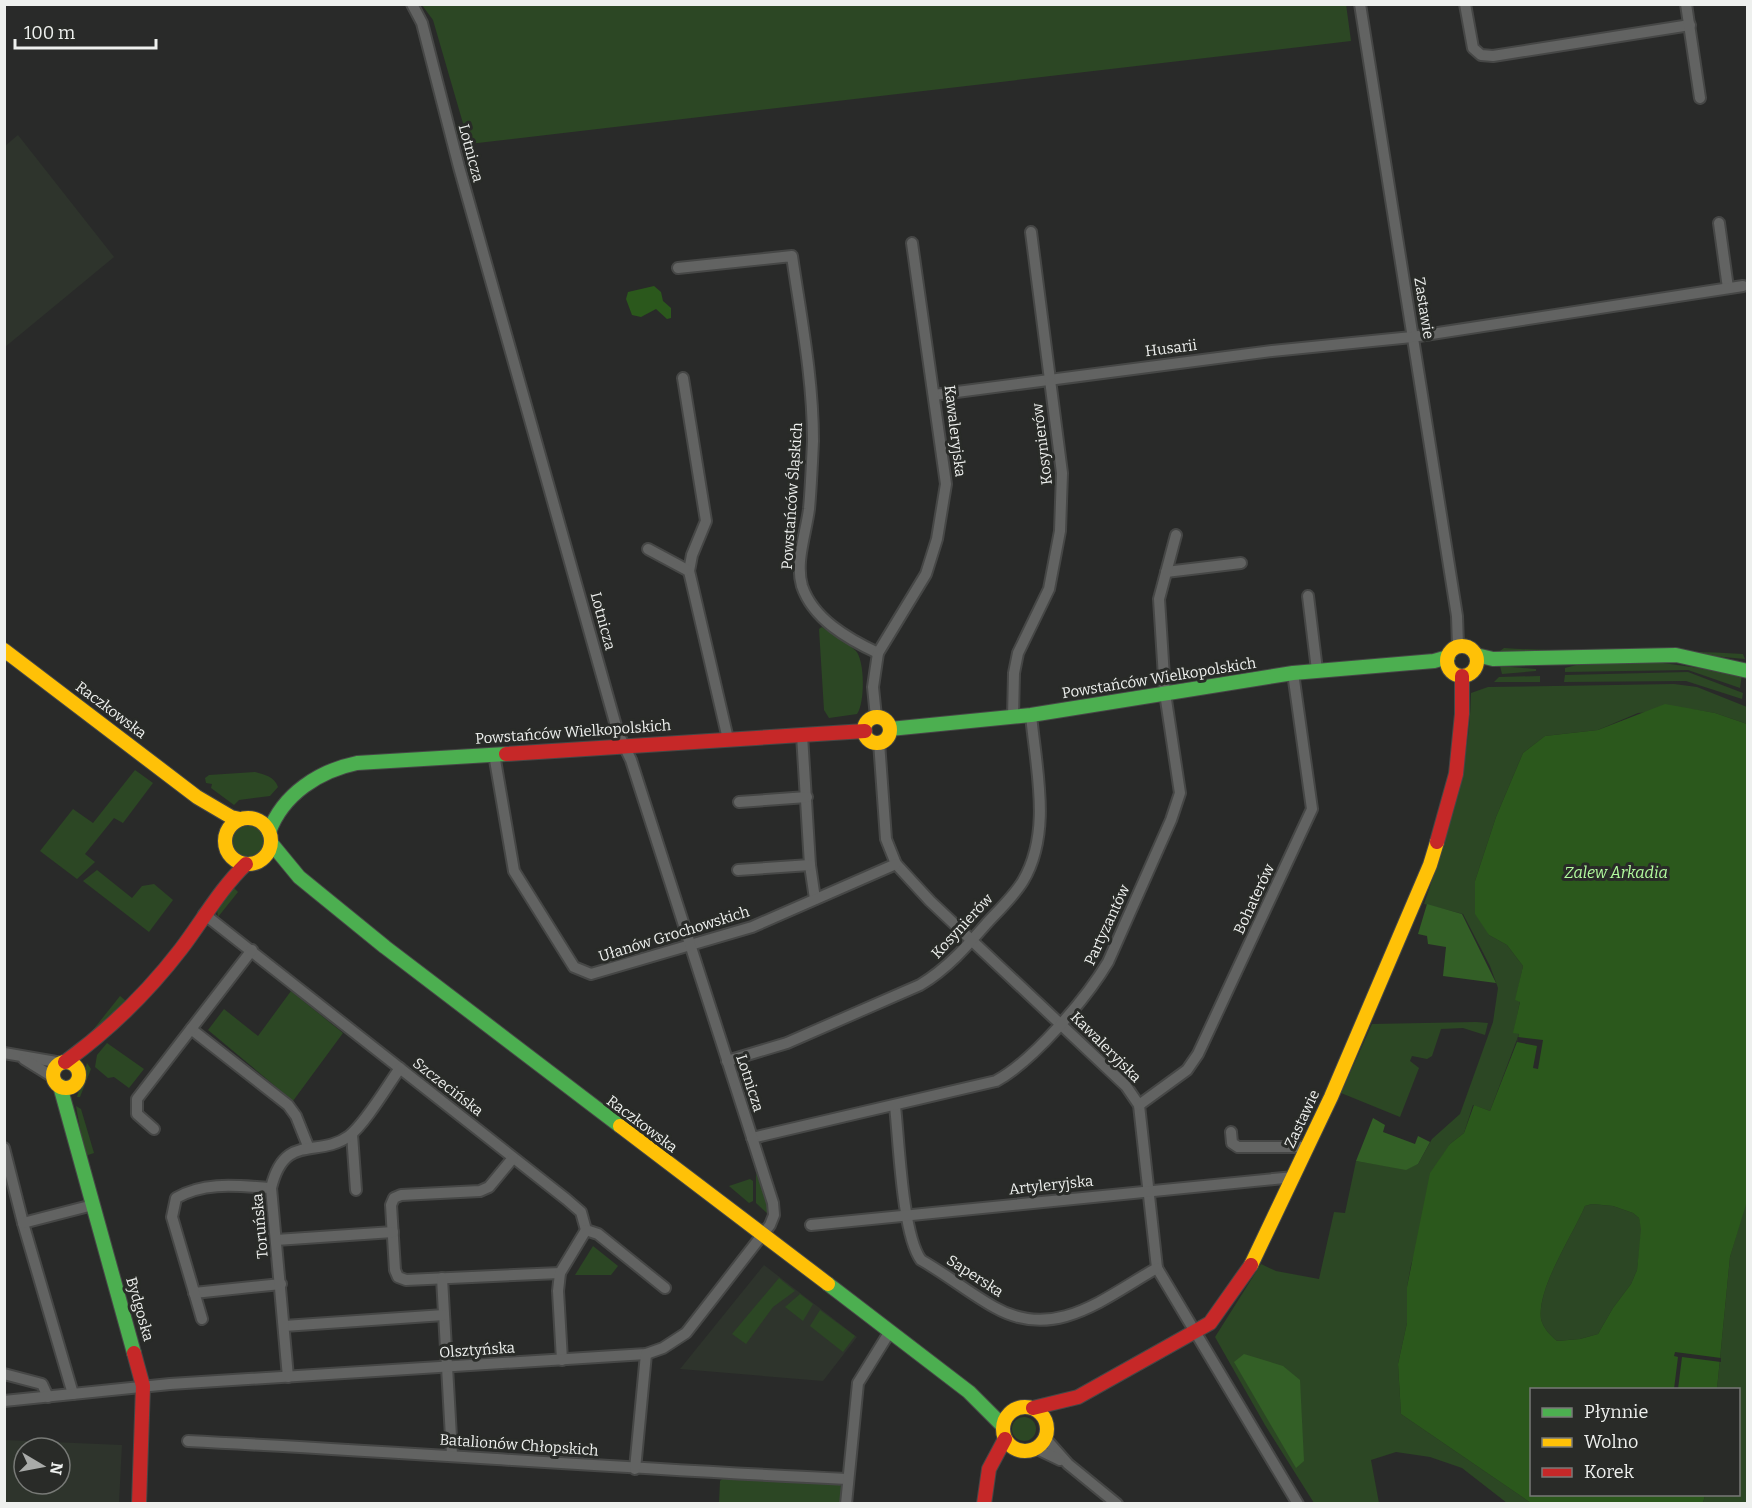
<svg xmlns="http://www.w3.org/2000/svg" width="1752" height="1508" font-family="Bitter,serif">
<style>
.built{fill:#2e342c;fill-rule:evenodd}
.green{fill:#2c4724}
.forest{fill:#335f26}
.water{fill:#2b581c;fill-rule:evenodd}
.pier{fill:#292a29}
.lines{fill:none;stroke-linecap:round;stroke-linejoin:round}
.street-casing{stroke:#464746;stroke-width:14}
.fast-casing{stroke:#464746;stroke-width:16}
.slow-casing{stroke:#464746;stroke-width:16}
.jam-casing{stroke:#464746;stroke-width:16}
.street{stroke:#626362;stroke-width:10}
.fast{stroke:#4caf50;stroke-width:14}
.slow{stroke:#ffc107;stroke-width:14}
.jam{stroke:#c62828;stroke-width:14}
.labels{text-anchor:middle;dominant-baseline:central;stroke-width:6;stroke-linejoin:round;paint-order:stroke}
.street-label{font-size:15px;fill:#eef0ee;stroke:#292b28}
.water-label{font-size:16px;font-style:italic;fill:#b2fb9e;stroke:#292b28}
</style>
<rect width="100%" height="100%" fill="#292a29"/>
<g class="built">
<path d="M18,135L114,257L5,347V146Z"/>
<path d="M764,1265L857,1337L823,1381L680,1369Z"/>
<path d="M5,1440L122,1445L119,1503H5ZM24,1448H60V1484H24Z"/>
</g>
<g class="green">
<path d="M1346,4L1351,41L469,144L433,20L422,5Z"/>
<path d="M822,627C832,634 847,642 856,651C865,661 865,704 857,714L829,718L824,710L819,629Z"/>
<path d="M1504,648C1584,653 1663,649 1743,654L1745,659L1668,652L1553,654L1500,651Z"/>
<path d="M1656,662L1742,674L1740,688L1688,670L1565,672V668L1580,664Z"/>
<path d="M1500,666L1536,669V671L1502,674Z"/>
<path d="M1688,672L1743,693L1742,699L1686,681L1564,682L1565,675Z"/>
<path d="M1540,676V682H1494L1499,677Z"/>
<path d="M1674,684L1697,687L1747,707V724L1715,713L1690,709L1638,713L1598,730L1545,736L1523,753L1496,817L1475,881L1489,935L1507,945L1523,966L1516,999L1520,1001L1514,1032L1519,1034L1490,1111L1473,1105L1464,1133L1450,1144L1411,1265L1407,1287V1323L1398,1364L1401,1414L1531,1503H1507L1462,1468L1430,1457L1396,1452L1371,1460L1379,1503H1314L1265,1425L1215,1337L1261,1264L1276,1271L1319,1279L1334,1212L1345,1213L1356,1161L1406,1169L1418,1164L1432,1139L1460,1114L1493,1022L1498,988L1490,966L1463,914L1424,904C1448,835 1470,766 1471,693L1488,687Z"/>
<path d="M135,770L153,783L123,823L114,818L85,854L95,862L77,879L40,851L73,809L93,823Z"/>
<path d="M255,772C265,775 274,776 278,787L270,796L239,800L234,805L211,788L212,784L206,783L205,778L209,775Z"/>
<circle cx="247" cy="841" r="23"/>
<path d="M97,870L132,898L142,886L154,884L173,900L149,932L83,881Z"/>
<path d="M232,886L238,892L218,917L217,909Z"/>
<path d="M291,991L343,1033L293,1101L208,1030L224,1009L258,1036Z"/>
<path d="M120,996L126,1001L89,1035Z"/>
<path d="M1476,1022L1488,1023L1485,1035L1463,1028L1441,1029L1432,1056L1427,1059L1412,1056L1410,1061L1419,1068L1400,1117L1341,1093L1372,1024Z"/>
<path d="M107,1043L144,1069L129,1088L114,1077L108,1078L95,1067L97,1055Z"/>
<path d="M87,1063L91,1069L80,1097H77Z"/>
<path d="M76,1106L81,1109L94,1153L85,1156Z"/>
<path d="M756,1173L768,1205L769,1215L756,1203Z"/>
<path d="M750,1179L753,1181V1201L749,1203L729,1186Z"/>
<path d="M1747,1198V1503L1703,1504L1705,1495L1738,1494V1390L1717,1389L1730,1257Z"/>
<path d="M1592,1204L1613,1206L1633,1213L1639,1218L1642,1229L1637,1270L1631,1284L1613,1308L1598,1334L1580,1339L1557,1341C1550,1335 1543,1328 1541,1319C1537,1287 1573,1235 1585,1206Z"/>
<path d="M593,1246L618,1266L611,1275H575Z"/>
<path d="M779,1278L795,1291L773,1307L746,1344L732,1334Z"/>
<path d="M800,1294L813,1304L803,1321L785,1307Z"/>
<path d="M820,1310L855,1336L843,1352L810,1326Z"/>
<circle cx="1024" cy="1429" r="12"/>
<path d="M724,1477L838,1482L842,1488L841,1503L719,1504L720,1481Z"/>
</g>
<g class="forest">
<path d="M1427,904L1462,914L1496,983L1443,976L1446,947L1428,944L1427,936L1418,934Z"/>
<path d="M1373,1118L1385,1125L1383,1132L1415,1144L1418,1136L1430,1142L1418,1164L1406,1170L1356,1161Z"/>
<path d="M1244,1354L1283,1366L1300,1380L1304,1461L1296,1468L1234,1362Z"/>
</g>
<g class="water">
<path d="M654,286L661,292L663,301L671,308V318L667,319L656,309L641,317L632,315L626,299L628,292Z"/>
<path d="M1665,704L1715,713L1747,724L1748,1198L1730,1257L1717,1389L1532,1390V1494L1705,1495L1703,1503H1531L1401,1414L1398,1364L1407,1323V1287L1430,1173L1450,1144L1464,1133L1474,1105L1490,1111L1517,1042L1519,1034L1513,1033L1520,1002L1515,1000L1523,966L1507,945L1489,935L1475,914V881L1496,817L1523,753L1545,736L1598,730ZM1592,1204L1613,1206L1633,1213L1639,1218L1641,1229L1637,1270L1631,1284L1613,1308L1598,1334L1580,1339L1557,1341C1550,1335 1543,1328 1541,1319C1537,1287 1573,1235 1585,1206Z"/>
</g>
<g class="pier">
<path d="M1518,1037L1543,1040L1538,1069L1533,1068L1537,1046L1517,1042Z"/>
<path d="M1675,1352L1721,1358V1362L1682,1357L1678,1389H1674L1678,1357L1674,1356Z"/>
</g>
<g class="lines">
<defs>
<g id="street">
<path d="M1360,4L1457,616L1458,646"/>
<path d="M1465,4L1473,48L1481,55L1493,56L1690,25"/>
<path d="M1686,4L1700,98"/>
<path d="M1719,223L1728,288"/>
<path d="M678,268L792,256C801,318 813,378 813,441C812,463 811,487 809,509C806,533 795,562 802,586C813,619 848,639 878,653"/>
<path d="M683,378L706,521L692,555L689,571L728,739"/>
<path d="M934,395L1272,351L1412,337L1743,286"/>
<path d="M648,549L689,571"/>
<path d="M1166,572L1241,563"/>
<path d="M1308,596L1317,670"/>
<path d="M876,717L873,687L878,653L926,574L937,539L946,484L912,243"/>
<path d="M1013,717L1014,673L1018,653L1049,589L1060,531L1062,473L1031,232"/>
<path d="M802,735L810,865L815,899"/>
<path d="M879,742L886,839L896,864L930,901L1126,1086L1139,1105L1157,1268L1298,1504"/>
<path d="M494,754L514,871L574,967L591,974L752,927L896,864"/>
<path d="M739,802L807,797"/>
<path d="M738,870L810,865"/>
<path d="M204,914L566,1199L581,1212L586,1230L598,1234L665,1288"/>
<path d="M191,1029L288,1105L296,1116L308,1146"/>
<path d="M4,1053L62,1063"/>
<path d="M24,1059L53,1077"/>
<path d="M727,1061L787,1043L920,985C947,969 967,946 987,923C999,910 1014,896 1023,881C1052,832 1036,769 1031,715"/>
<path d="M1139,1105L1187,1070L1198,1054L1312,809L1293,673"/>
<path d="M895,1106C899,1141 902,1234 921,1260C946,1274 969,1293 994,1307C1055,1342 1104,1298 1157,1268"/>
<path d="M154,1129L137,1114V1099L252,950"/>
<path d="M1231,1132L1232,1143L1238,1147H1308"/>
<path d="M352,1134L356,1190"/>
<path d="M752,1138L996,1081C1033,1061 1086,999 1108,962L1171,820L1180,793L1165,693L1159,599L1176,535"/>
<path d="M4,1148L23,1223L73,1394"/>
<path d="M513,1158L489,1187L480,1191L401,1195L394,1198L391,1205L395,1270L398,1277L406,1280L560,1273"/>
<path d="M23,1223L93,1205"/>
<path d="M811,1225L1294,1177"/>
<path d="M276,1240L393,1232"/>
<path d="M442,1278L452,1455"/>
<path d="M194,1293L281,1284"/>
<path d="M202,1319L172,1217L176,1198C205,1181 239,1186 271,1188"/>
<path d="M284,1326L444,1315"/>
<path d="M562,1360L558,1291L560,1273L586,1230"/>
<path d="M4,1374L42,1384L48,1397"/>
<path d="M288,1377L271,1188C285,1131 318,1159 349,1136C365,1124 388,1085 400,1068"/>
<path d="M4,1401L170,1384L646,1354L663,1348L686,1333L770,1225L774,1215L773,1203L631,760L618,733L459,167L422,23L412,4"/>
<path d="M1045,1438L1068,1464L1117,1504"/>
<path d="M188,1441C408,1452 627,1469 847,1479"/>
<path d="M1035,1448L1060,1460"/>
<path d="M635,1469L646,1354"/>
<path d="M846,1504L858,1383L889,1333"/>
</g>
<g id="fast">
<path d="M1476,655L1493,659L1676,655L1748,671"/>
<path d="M890,729L1031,715L1293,673L1434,661L1448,657"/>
<path d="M269,832C283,794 319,771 357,763L506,754"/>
<path d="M271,843L299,877L385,947L620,1126"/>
<path d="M60,1086L134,1353"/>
<path d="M828,1284L969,1392L1003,1426"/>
</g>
<g id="slow">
<circle cx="1462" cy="661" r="15"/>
<path d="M4,650L197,797L231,817L240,819"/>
<circle cx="877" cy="730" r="13"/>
<circle cx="248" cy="841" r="23"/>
<circle cx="66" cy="1075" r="13"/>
<path d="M620,1126L828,1284"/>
<path d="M1251,1265L1331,1097L1430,865L1437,842"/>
<circle cx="1025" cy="1429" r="22"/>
</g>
<g id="jam">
<path d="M506,754L865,731"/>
<path d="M1437,842L1456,774L1462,714V676"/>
<path d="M65,1062C109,1030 148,992 181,949C203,920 220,889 246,864"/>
<path d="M134,1353L143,1386L139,1504"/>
<path d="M1033,1408L1078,1397L1210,1323L1251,1265"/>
<path d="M984,1504L989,1469L1005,1439"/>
</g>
</defs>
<use href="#street" class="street-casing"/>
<use href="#fast" class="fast-casing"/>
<use href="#slow" class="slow-casing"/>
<use href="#jam" class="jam-casing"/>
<use href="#street" class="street"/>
<use href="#fast" class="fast"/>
<use href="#slow" class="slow"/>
<use href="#jam" class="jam"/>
</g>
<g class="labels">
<g class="street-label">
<text transform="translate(471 153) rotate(75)">Lotnicza</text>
<text transform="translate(1424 308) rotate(81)">Zastawie</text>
<text transform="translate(1171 348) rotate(-7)">Husarii</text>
<text transform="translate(955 431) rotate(83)">Kawaleryjska</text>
<text transform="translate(1042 444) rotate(-97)">Kosynierów</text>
<text transform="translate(792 496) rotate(-86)">Powstańców Śląskich</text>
<text transform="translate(603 621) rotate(75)">Lotnicza</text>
<text transform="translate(1159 678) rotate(-9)">Powstańców Wielkopolskich</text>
<text transform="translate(111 710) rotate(37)">Raczkowska</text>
<text transform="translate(573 732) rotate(-4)">Powstańców Wielkopolskich</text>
<text transform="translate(1254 899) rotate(-65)">Bohaterów</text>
<text transform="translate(1107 925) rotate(-65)">Partyzantów</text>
<text transform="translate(962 926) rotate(-47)">Kosynierów</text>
<text transform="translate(674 934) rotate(-17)">Ułanów Grochowskich</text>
<text transform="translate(1106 1047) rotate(45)">Kawaleryjska</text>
<text transform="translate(750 1083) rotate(72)">Lotnicza</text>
<text transform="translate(448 1087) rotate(38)">Szczecińska</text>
<text transform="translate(1302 1119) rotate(-65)">Zastawie</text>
<text transform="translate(642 1124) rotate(37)">Raczkowska</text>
<text transform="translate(1051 1185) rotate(-6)">Artyleryjska</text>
<text transform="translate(260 1226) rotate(-95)">Toruńska</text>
<text transform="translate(975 1276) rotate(33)">Saperska</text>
<text transform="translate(140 1309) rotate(74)">Bydgoska</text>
<text transform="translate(477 1350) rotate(-4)">Olsztyńska</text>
<text transform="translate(519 1445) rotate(4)">Batalionów Chłopskich</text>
</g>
<g class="water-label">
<text x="1616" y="872">Zalew Arkadia</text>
</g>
</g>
<rect width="1752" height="1508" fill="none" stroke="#eef0ee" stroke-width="12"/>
<rect x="1530" y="1388" width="210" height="108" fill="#292b28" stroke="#787a77" stroke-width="1.5"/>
<rect x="1542" y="1408" width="30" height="9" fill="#4caf50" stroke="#787a77" stroke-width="1.5"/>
<text x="1584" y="1418" font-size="18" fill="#eef0ee">Płynnie</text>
<rect x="1542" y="1438" width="30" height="9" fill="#ffc107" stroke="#787a77" stroke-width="1.5"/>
<text x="1584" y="1448" font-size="18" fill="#eef0ee">Wolno</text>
<rect x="1542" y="1468" width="30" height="9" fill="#c62828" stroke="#787a77" stroke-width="1.5"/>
<text x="1584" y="1478" font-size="18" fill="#eef0ee">Korek</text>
<g transform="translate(42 1466) rotate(100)"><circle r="28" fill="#292b28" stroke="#787a77" stroke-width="1.5"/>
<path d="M0-4.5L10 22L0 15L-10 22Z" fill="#a9aba9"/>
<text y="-9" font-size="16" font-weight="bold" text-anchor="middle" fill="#eef0ee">N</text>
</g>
<path d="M15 39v9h141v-9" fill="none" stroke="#eef0ee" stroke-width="3"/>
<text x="24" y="39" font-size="18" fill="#eef0ee" stroke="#292b28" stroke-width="4.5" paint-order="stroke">100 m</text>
</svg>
